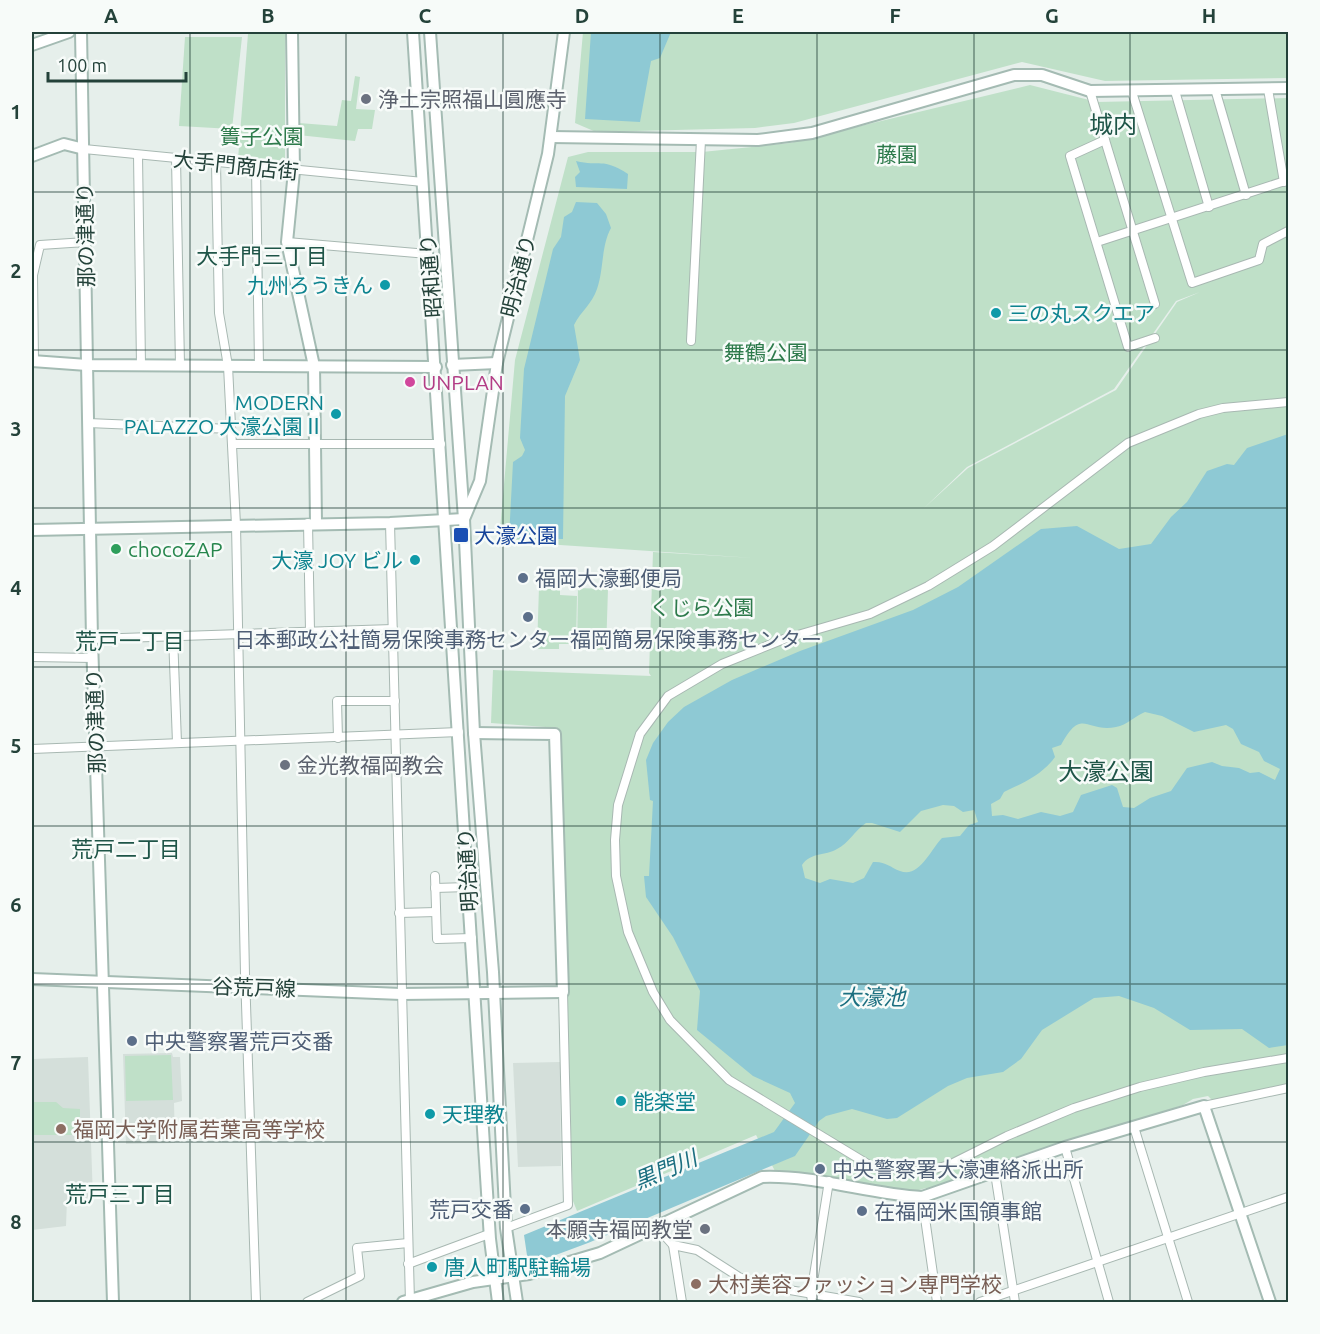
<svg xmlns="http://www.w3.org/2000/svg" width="1320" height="1334" font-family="Ubuntu,'Noto Sans JP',sans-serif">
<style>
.built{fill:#d4dfda}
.green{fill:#bfe0c8;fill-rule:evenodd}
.water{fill:#8ec9d4;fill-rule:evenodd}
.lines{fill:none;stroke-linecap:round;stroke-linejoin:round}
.street-casing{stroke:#a8b8b2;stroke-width:10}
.secondary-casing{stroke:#a4bbb3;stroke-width:14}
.street{stroke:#fff;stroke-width:8}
.secondary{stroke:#fff;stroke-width:10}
.grid{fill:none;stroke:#24423a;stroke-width:1.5;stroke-opacity:0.55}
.worship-dot{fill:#6b7280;stroke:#f7fbf9;stroke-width:2}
.culture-dot{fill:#0f9aa8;stroke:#f7fbf9;stroke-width:2}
.hotel-dot{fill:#d1479c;stroke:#f7fbf9;stroke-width:2}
.transit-dot{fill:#1a4fb4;stroke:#f7fbf9;stroke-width:2}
.leisure-dot{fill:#2e9e5b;stroke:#f7fbf9;stroke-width:2}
.service-dot{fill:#5c6f8a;stroke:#f7fbf9;stroke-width:2}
.education-dot{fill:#8d6e63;stroke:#f7fbf9;stroke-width:2}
.labels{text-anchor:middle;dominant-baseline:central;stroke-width:5;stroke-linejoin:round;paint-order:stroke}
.worship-label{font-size:21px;fill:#5b616d;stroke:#f7fbf9;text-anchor:start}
.park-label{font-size:21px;fill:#2d7a4b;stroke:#f7fbf9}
.street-label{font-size:21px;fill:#24423a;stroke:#f7fbf9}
.culture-label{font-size:21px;fill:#0d838f;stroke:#f7fbf9;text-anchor:start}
.hotel-label{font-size:21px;fill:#b23c85;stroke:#f7fbf9;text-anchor:start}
.transit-label{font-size:21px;fill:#164399;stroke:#f7fbf9;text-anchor:start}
.leisure-label{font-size:21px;fill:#27864d;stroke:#f7fbf9;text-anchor:start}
.service-label{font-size:21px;fill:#4e5e75;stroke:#f7fbf9;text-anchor:start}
.education-label{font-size:21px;fill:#785e54;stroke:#f7fbf9;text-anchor:start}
.neighbourhood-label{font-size:22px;fill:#1f5548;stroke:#f7fbf9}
.water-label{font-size:22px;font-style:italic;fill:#1c6f80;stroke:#f7fbf9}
.quarter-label{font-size:24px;fill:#1f5548;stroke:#f7fbf9}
.neatline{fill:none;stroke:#24423a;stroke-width:2}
.grid-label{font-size:20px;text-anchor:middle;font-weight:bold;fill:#24423a}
</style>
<rect width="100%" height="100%" fill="#e6efeb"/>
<g class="built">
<path d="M172,1053L173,1057H180L182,1101L174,1103L175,1143L126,1144L123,1054Z"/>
<path d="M88,1057L93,1199L67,1200L66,1226L32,1230V1059Z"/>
<path d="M560,1062L561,1166L518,1167L513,1063Z"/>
</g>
<g class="green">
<path d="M285,32V162L238,159L248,34Z"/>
<path d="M583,32H1288V78L1105,81L1022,62L794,123L755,128L596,132L575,123Z"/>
<path d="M185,37H242L232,129L179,126Z"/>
<path d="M355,76L360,77L356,109L375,110L372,129H358L355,141L298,135L299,123L337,126L342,100L351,101Z"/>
<path d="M1030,85L1097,102L1288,98V1084L1213,1101L1208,1096L1193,1099L1183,1105L928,1194L926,1188L908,1193L775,1171L756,1135L577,1211L573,1201L559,728L491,723L493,670L651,676L649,673L653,552L754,558L499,541L515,360L568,157L588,152H702L790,143ZM1200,292L1177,302L1116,390L968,468L923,509L967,467L1114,389L1176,301Z"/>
<path d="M539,587L560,588V595L577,596L576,644H559V649H537Z"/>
<path d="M578,588L608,589L606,650L577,649Z"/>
<path d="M171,1055L173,1100L126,1101L125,1056Z"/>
<path d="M32,1102H56L63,1108L80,1109V1135H32Z"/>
</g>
<g class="water">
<path d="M591,32H671L660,58L651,61L640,122L585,119Z"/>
<path d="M576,161C600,167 602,157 628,174L627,189L576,187L575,177L580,172Z"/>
<path d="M576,202L597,203L606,214L611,228C601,246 604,269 597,289C592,304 581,311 574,325L580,360L565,396L563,539L509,538L513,462L522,456L525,450L520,438L524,369L553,249L561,237L564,217L572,212Z"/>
<path d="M1288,434V1045L1269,1048L1242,1029L1190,1030L1154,1008L1119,996L1094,998L1042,1030L1021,1059L1003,1072L967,1078L948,1086L897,1118L887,1119L852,1109L826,1116L819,1121L795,1156L588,1243L553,1256L528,1262L524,1235L774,1132L795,1103L790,1093L753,1076L697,1030L700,991L673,937L646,897L644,876H649L653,801L650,800L646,760L653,743L668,722L684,707L732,680L800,651L913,610L958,587L1041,529L1077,526L1119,549L1151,544L1171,517L1187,502L1207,471L1227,464L1234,465L1247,448ZM1145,712L1162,716L1194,732L1226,725L1233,729L1241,744L1259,752L1264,761L1280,769L1275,780L1259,772L1250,773L1239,768L1222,766L1212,762L1187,768L1171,791L1150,798L1134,808L1123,807L1117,788L1112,785L1081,795L1073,812L1060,816L1041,812L1018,819L1003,815L992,816L991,804L1000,799L1004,792C1023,783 1042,775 1055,757L1052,748L1061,745C1082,706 1086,733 1116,727C1127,725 1135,716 1145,712ZM943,805L954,806L963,812L974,810L978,822L969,825L960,836L942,838C931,849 919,879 900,871C890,867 885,861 873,862L864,878L853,883L830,879L820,883L805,878L802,865C811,852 825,856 837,849C849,843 855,830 866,823H872L900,832L921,811Z"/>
</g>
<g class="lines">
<defs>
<g id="street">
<path d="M1215,89L1246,195"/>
<path d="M1268,89L1284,182"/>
<path d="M1090,91L1155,304"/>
<path d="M1175,91L1209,207"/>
<path d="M1132,92L1192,283L1259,260L1263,244L1288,231"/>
<path d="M1105,140L1070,156L1128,347L1155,338"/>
<path d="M84,149L423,182"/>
<path d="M138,155L141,365"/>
<path d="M176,158L180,365"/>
<path d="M216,163L219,313L228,366L236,525L245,974L256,1302"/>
<path d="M256,167L259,366"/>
<path d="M287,242L428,254"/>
<path d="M1097,242L1288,180"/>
<path d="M691,341L701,140"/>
<path d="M34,361L33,275L40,245L86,242"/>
<path d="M1288,402L1223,408L1199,414L1128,443L993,546L928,586L870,614L784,639L722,664L668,696L640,734L618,805L615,840L616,876L628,932L653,992L670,1020L729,1080L871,1166L923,1172L949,1165L1007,1136L1074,1108L1140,1087L1204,1072L1288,1058"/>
<path d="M88,423L231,429"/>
<path d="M232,444H441"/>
<path d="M308,523L310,631"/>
<path d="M390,523L410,1302"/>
<path d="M173,635L177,743"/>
<path d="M92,639L393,629"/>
<path d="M32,657L93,658"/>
<path d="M338,738L337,701H395"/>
<path d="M32,749L459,732"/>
<path d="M435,876L437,939L472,938"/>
<path d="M435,888L468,887"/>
<path d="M399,913L436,912"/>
<path d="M1204,1106L1288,1088"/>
<path d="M1134,1127L1188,1302"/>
<path d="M1065,1147L1109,1302"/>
<path d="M995,1173L1015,1302"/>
<path d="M922,1197L937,1302"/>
<path d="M656,1226L673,1245L697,1250L739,1277L755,1284L859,1302"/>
<path d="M506,1228L568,1205L563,992"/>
<path d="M673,1245L682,1302"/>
<path d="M408,1264L489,1234"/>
<path d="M307,1302L360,1276L357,1248L408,1243"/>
<path d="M812,1302L811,1294L829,1181"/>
<path d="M980,1302L1288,1197"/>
</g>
<g id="secondary">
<path d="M81,32L92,639L113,1302"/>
<path d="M292,32L294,171L287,242L314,366L316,523"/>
<path d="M413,32L490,1239L498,1302"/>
<path d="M430,32L464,519L474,733L493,972L506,1228L517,1302"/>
<path d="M32,45L69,32"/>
<path d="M551,137L758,140L812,133L1014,75H1042L1090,91L1288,88"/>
<path d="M32,156L64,144L84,149"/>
<path d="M32,361L87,365L436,367"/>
<path d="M452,365L497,363"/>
<path d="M464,519L480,481L497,363L548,154L564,32"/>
<path d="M32,530L390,523L464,519"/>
<path d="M32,979L401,994L563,992L555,734L474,733"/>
<path d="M403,1302L473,1282L529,1274L600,1253L762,1177C817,1175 868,1194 922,1197L1065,1147L1204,1106L1270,1302"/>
</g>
</defs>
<use href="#street" class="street-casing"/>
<use href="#secondary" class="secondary-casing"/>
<use href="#street" class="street"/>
<use href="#secondary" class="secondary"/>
</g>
<path class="grid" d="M190,32V1302M346,32V1302M503,32V1302M660,32V1302M817,32V1302M974,32V1302M1130,32V1302M32,192H1288M32,350H1288M32,508H1288M32,667H1288M32,826H1288M32,984H1288M32,1142H1288"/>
<g class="worship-dot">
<circle cx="366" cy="99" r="6"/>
<circle cx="285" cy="765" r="6"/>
<circle cx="705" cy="1229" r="6"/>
</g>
<g class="culture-dot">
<circle cx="385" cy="285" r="6"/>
<circle cx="996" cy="313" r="6"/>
<circle cx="336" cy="414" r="6"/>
<circle cx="415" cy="560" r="6"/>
<circle cx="621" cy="1101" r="6"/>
<circle cx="430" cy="1114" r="6"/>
<circle cx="432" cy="1267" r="6"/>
</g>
<circle class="hotel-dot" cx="410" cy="382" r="6"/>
<rect class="transit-dot" x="453" y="527" width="16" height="16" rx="3"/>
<circle class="leisure-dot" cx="116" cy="549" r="6"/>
<g class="service-dot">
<circle cx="523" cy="578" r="6"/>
<circle cx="528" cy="617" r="6"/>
<circle cx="132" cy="1041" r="6"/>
<circle cx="820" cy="1169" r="6"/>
<circle cx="525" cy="1209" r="6"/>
<circle cx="862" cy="1211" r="6"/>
</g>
<g class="education-dot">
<circle cx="61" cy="1129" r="6"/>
<circle cx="696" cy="1284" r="6"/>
</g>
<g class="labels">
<g class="worship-label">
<text x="378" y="99">浄土宗照福山圓應寺</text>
<text x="297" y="765">金光教福岡教会</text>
<text x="693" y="1229" text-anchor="end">本願寺福岡教堂</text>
</g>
<g class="park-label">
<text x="262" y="136">簀子公園</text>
<text x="897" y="154">藤園</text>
<text x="766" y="352">舞鶴公園</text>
<text x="702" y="607">くじら公園</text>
</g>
<g class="street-label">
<text transform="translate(236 165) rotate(6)">大手門商店街</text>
<text transform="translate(85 235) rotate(-91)">那の津通り</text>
<text transform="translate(430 276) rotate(-94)">昭和通り</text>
<text transform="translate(518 276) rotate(-76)">明治通り</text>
<text transform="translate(95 721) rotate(-92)">那の津通り</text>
<text transform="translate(467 870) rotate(-93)">明治通り</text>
<text transform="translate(254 987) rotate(2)">谷荒戸線</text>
</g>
<g class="culture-label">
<text x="373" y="285" text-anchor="end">九州ろうきん</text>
<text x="1008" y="313">三の丸スクエア</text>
<text x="324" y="402" text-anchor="end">MODERN<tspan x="324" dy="24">PALAZZO 大濠公園Ⅱ</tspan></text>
<text x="403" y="560" text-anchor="end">大濠 JOY ビル</text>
<text x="633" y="1101">能楽堂</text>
<text x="442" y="1114">天理教</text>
<text x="444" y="1267">唐人町駅駐輪場</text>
</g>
<g class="hotel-label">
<text x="422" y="382">UNPLAN</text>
</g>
<g class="transit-label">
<text x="474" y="535">大濠公園</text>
</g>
<g class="leisure-label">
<text x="128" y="549">chocoZAP</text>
</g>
<g class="service-label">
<text x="535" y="578">福岡大濠郵便局</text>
<text x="528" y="639" text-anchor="middle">日本郵政公社簡易保険事務センター福岡簡易保険事務センター</text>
<text x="144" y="1041">中央警察署荒戸交番</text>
<text x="832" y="1169">中央警察署大濠連絡派出所</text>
<text x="513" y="1209" text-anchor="end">荒戸交番</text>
<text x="874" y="1211">在福岡米国領事館</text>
</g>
<g class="education-label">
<text x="73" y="1129">福岡大学附属若葉高等学校</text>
<text x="708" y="1284">大村美容ファッション専門学校</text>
</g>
<g class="neighbourhood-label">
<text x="262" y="255">大手門三丁目</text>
<text x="130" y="640">荒戸一丁目</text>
<text x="126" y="848">荒戸二丁目</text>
<text x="120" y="1193">荒戸三丁目</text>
</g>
<g class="water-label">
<text x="872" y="996">大濠池</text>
<text transform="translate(665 1169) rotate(-23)">黒門川</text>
</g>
<g class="quarter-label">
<text x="1113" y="124">城内</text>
<text x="1106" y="771">大濠公園</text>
</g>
</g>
<rect width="1320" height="1334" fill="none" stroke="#f7fbf9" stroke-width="66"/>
<path d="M48 72v9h138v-9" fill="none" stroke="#24423a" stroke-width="3"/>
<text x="57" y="72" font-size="18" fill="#24423a" stroke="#f7fbf9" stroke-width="4.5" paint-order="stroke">100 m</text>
<rect x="33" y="33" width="1254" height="1268" class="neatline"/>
<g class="grid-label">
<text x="111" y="23">A</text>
<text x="268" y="23">B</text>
<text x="425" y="23">C</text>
<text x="582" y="23">D</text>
<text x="738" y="23">E</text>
<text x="895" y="23">F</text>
<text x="1052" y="23">G</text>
<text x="1209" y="23">H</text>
<text x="16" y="119">1</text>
<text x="16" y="278">2</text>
<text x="16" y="436">3</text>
<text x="16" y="595">4</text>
<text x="16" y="753">5</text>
<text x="16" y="912">6</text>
<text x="16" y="1070">7</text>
<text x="16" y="1229">8</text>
</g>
</svg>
